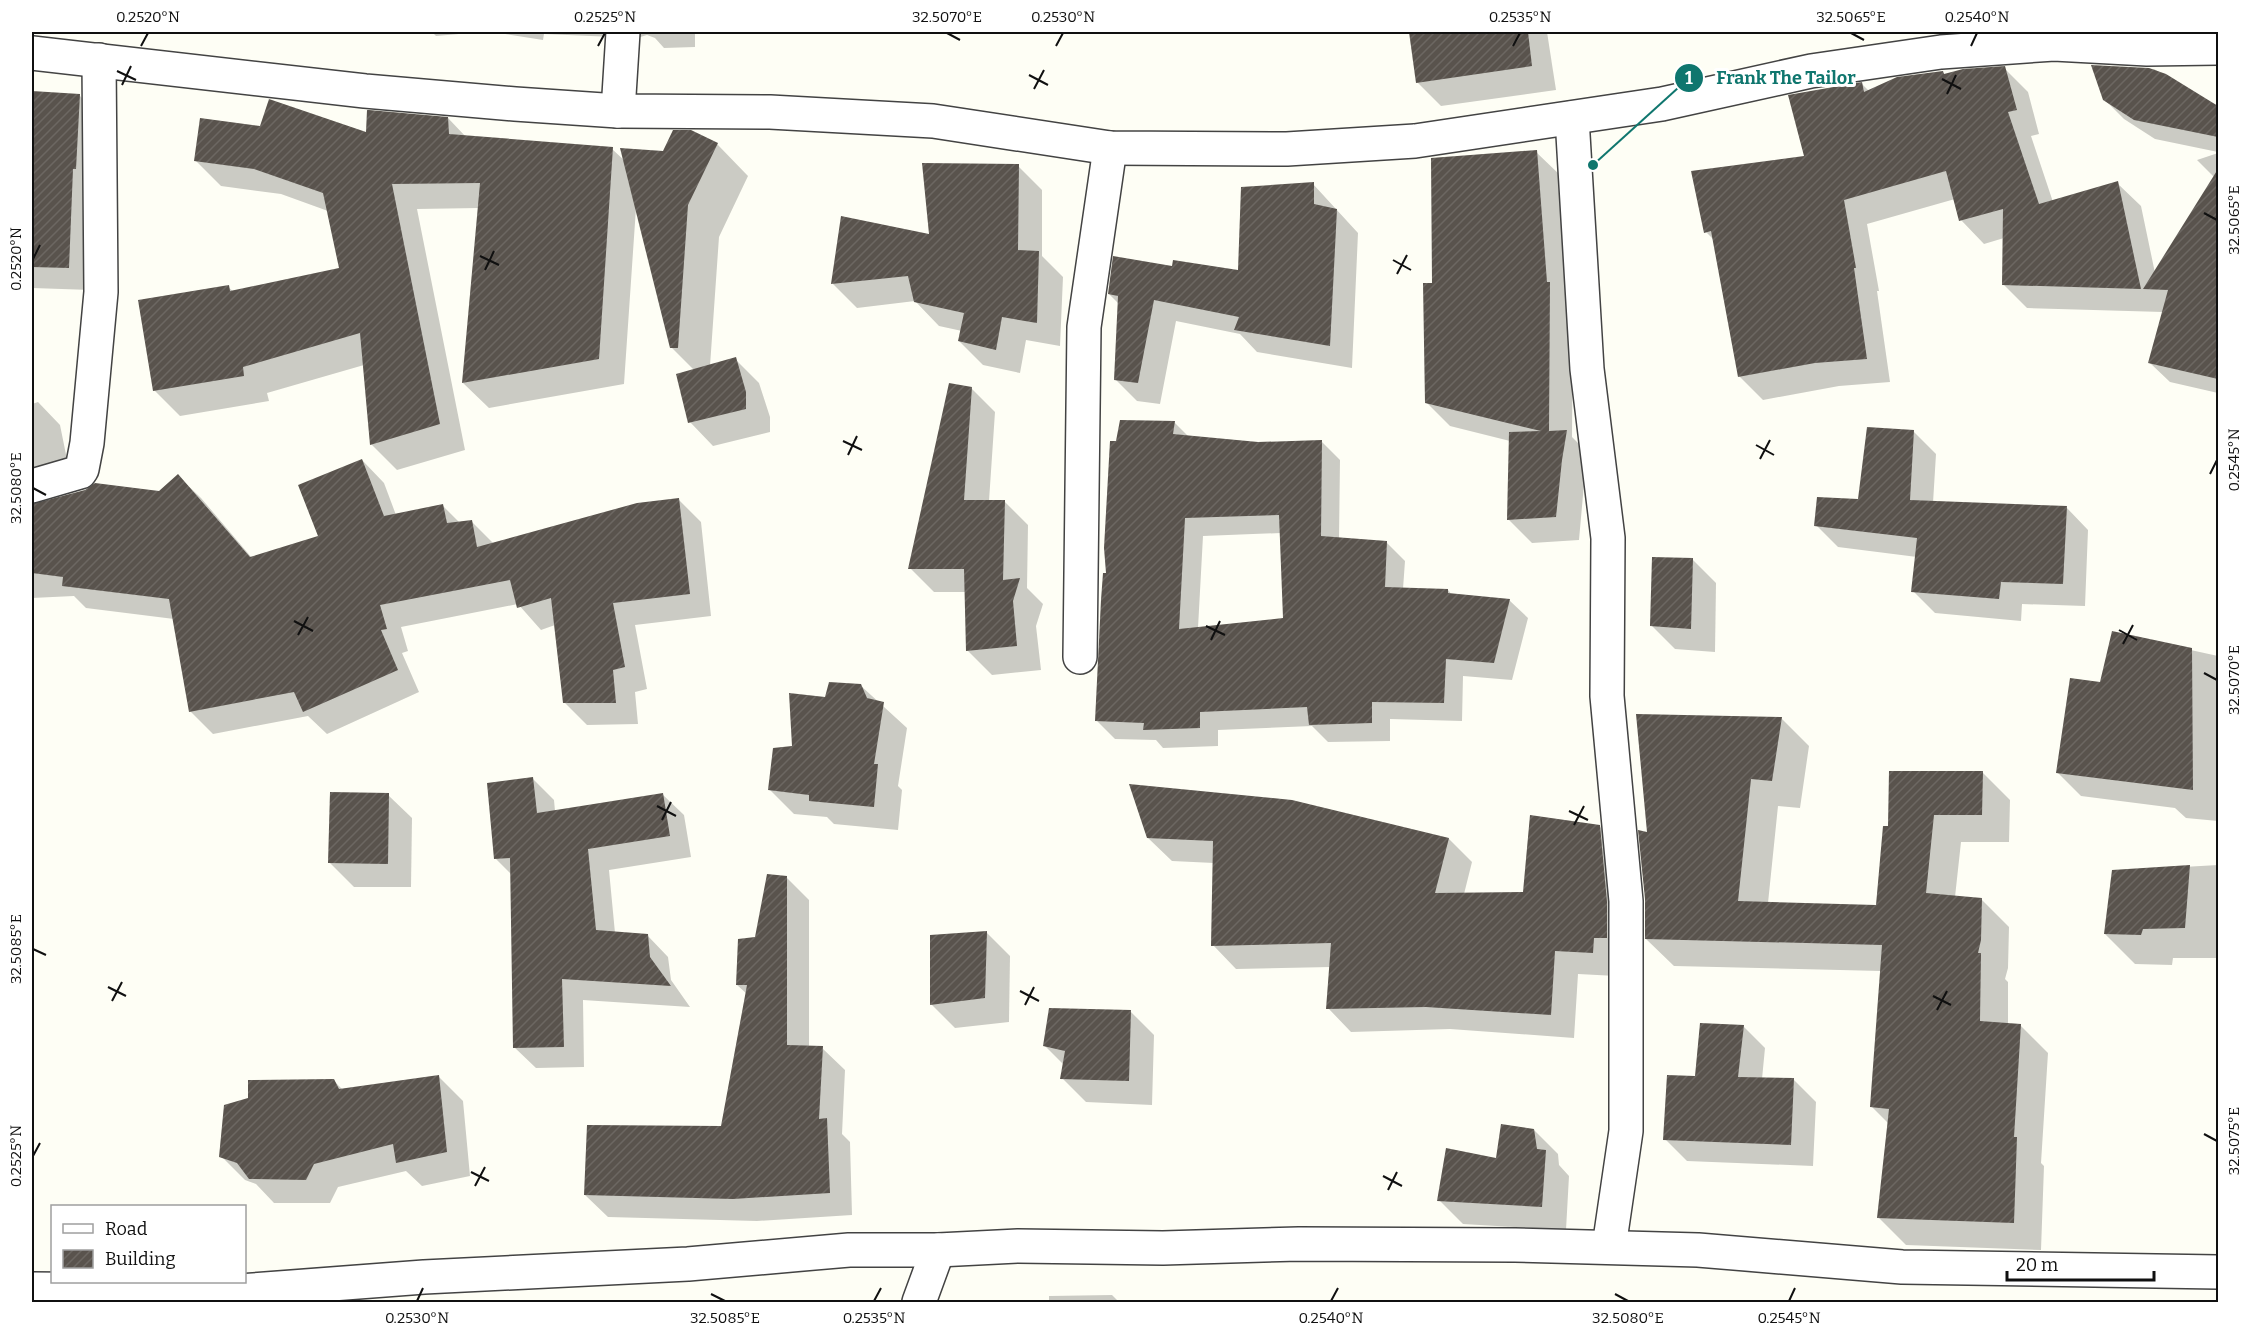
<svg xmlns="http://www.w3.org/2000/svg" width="2250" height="1334" font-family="Bitter,serif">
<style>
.shadow{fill:#0003;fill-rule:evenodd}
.building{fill:url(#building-hatch);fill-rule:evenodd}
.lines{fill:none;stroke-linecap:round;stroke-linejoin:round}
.minor-casing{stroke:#434343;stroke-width:36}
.minor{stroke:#fff;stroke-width:33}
.ticks{fill:none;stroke:#101010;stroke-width:2}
.leader{fill:none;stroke:#0f766e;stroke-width:2}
.callout-dot{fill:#0f766e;stroke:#fff;stroke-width:2}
.mark-label{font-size:18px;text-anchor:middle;font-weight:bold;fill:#fff}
.callout-label{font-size:18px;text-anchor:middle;font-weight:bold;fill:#0f766e;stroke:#fff;stroke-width:6;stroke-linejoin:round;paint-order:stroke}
.neatline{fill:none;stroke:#101010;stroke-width:2}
.ticks-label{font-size:15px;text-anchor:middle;fill:#101010}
</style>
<defs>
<pattern id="building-hatch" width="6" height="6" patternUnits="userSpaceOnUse" patternTransform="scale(1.5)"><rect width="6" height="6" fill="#59534d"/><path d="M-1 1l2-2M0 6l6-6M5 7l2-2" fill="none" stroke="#6c6762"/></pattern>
</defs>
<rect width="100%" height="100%" fill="#fefef5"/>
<g class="shadow">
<path d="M432,32H482L436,36Z"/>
<path d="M492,32H695V47L664,48L655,38L647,35L637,38L544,34L543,40Z"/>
<path d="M1428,32H1547L1556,90L1441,106L1417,82L1412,40Z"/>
<path d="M2106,32H2179L2118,44Z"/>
<path d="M2093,66L2154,69L2218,107V152L2155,139L2124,119L2104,99Z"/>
<path d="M2004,68L2028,92L2039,134L2031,136L2053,202L2117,183L2141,206L2155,273L2215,178L2197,160L2218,153V393L2170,382L2150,363L2163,312L2027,308L2003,284L2004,238L1984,244L1961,220L1955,199L1867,224L1879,291H1877L1890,382L1839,386L1763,400L1739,376L1714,240L1706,232L1806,157L1862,84L1869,91L1942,72L1946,75Z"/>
<path d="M32,92L80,96L102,118L91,290L32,288Z"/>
<path d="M448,118L466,137L612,149L625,161L717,144L748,176L719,237L710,366L735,359L759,383L770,417V432L713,446L690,422L694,370L671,347L636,208L624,384L489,408L463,383L479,208L417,209L465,450L397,470L371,444L364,365L267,393L269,401L180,416L154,390L228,287L234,292L340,269L328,211L281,194L221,186L196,161L261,127L368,134Z"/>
<path d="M1536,152L1560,175L1573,307L1572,437L1590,455L1584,484L1579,540L1532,543L1508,519L1510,441L1450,426L1426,402L1434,284Z"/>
<path d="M1018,166L1042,190V256L1063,277L1060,346L1026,340L1020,373L983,365L959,341L962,331L939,326L915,301L857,308L833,284L843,218L930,236Z"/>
<path d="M1313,184L1358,233L1352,368L1257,352L1240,334L1176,321L1160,404L1137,401L1115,379L1119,304L1109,294L1173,268L1239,272Z"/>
<path d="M971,388L995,412L989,501H1004L1028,525L1027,588L1043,604L1036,626L1041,670L992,675L968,651L966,592H934L910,568Z"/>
<path d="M38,402L60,425L72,484L40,496L35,506L160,493L178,476L201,498L252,558L320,537L362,460L384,483L396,515L443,506L460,523L472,522L494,544L679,500L701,522L711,616L635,625L647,689L635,692L638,724L587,725L564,702L555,625L541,630L518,604L401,627L408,651L402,653L419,692L327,734L308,716L213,734L190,711L174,619L86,608L74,596L32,598V404Z"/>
<path d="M1174,422L1189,437L1258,444L1321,441L1340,460L1339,539L1386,542L1405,561L1403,589L1448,590L1452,595L1509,600L1528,618L1512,680L1463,676L1462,721L1390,719V741L1328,742L1312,726L1218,730V746L1163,748L1156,740L1115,739L1096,720L1118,443ZM1281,533L1284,620L1198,628L1203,536Z"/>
<path d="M1913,431L1936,454L1933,503L2066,507L2088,530L2085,606L2022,604L2021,621L1935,613L1913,591L1917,557L1838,547L1816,525L1860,500Z"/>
<path d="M1692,559L1716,583L1715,652L1675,649L1651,625Z"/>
<path d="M2113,633L2218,656V821L2186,818L2175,808L2081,796L2057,772L2101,684Z"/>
<path d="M860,685L907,728L898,786L902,790L898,830L834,824L827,817L794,814L770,790L826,698Z"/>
<path d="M1781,718L1809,746L1800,808L1778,806L1768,903L1878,906L1889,827L1982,772L2010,800L2009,842H1961L1955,897L1981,899L2009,927L2008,968L2005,979L2008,982V1024L2020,1025L2048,1053L2041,1163L2044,1166L2041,1250L1906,1245L1878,1217L1889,1124L1872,1107L1881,971L1674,966L1646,939L1649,833Z"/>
<path d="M533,779L554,800L555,811L662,794L684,815L691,857L609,870L615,933L647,935L668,957L671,980L690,1007L583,1000L584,1067L536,1068L514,1047L512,875L496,859Z"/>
<path d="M388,795L412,818L411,887H354L330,863Z"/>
<path d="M1599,826L1623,850L1616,976L1578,974L1574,1038L1450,1029L1351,1032L1328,1008L1331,967L1236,969L1213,945L1214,863L1172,861L1148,838L1449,839L1472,862L1464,894L1525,893Z"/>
<path d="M2218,865V958H2173L2172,965L2135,964L2105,934L2113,871Z"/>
<path d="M786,877L809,900V1047L822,1048L845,1070L842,1134L850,1142L852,1215L757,1221L608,1217L585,1195L722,1128L747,994L737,985Z"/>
<path d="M986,932L1010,956L1009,1022L955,1028L931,1004Z"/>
<path d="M1130,1011L1154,1035L1152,1105L1086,1102L1062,1078L1064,1065L1045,1046Z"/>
<path d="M1743,1026L1765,1048L1762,1079L1794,1080L1816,1102L1813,1166L1687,1161L1665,1139L1696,1077Z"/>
<path d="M439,1077L463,1101L470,1176L422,1186L406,1171L338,1187L330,1203H274L256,1184L245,1180L221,1156L333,1080L343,1090Z"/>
<path d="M1534,1130L1558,1154L1559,1165L1569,1176L1566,1230L1463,1224L1439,1200L1497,1160Z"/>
<path d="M1112,1295L1119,1302H1049V1296Z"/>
<path d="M1884,1300L1910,1302H1884Z"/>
</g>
<g class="building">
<path d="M1409,32H1528L1532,66L1416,83Z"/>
<path d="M2091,65L2149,68L2166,74L2218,106V137L2134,120L2103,100Z"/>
<path d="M2005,66L2017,110L2008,112L2039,204L2118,181L2141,289L2002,285L2003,209L1959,221L1946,171L1844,200L1856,268H1854L1867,359L1815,363L1738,377L1711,231L1704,233L1691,171L1804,156L1788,95L1862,82L1864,92L1897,77L1943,71L1944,74L1963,69Z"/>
<path d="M32,91L80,94L76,169H73L69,268L32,267Z"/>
<path d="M269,99L366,132L367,110H369L448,117L449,134L613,147L599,359L462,383L480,183L392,184L440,424L370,445L360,333L243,367L244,376L153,391L138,300L229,285L230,291L339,268L323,193L254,169L194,161L200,118L260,126Z"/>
<path d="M673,130H691L718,143L688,205L678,348H670L620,148L663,151Z"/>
<path d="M1537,150L1547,282H1550L1549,431L1567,430L1562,460L1556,517L1507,520L1509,432L1541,431L1425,403L1423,283H1432L1431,158Z"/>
<path d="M922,163L1019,164L1018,250L1039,251L1037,323L1002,317L996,350L958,341L964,313L914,302L908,276L831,284L841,216L929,234Z"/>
<path d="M2218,169V379L2148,363L2168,290L2143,289Z"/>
<path d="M1314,182V204L1337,209L1330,346L1234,330L1239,317L1154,300L1138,383L1114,380L1118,296L1108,294L1113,256L1172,266L1173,260L1238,270L1241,187Z"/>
<path d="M736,357L746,392V409L688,423L676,374Z"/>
<path d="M949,383L972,387L964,500H1005L1003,580L1020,578L1013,601L1017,646L966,651L964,569H908Z"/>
<path d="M1120,420L1175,421L1173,434L1258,442L1322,440L1321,536L1387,541L1385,587L1448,589V593L1510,599L1494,663L1446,659L1444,703L1372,702V723L1309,725L1307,707L1200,712V728L1143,730L1144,723L1095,721L1101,600L1103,573H1106L1104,548L1110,441H1116ZM1279,515L1283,618L1179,629L1185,518Z"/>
<path d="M1867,427L1914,430L1910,500L2067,506L2063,584L2001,582L1999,599L1911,592L1917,538L1814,526L1817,497L1858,499Z"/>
<path d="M362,459L384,516L443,504L447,523L472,520L477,547L637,503L679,498L690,594L613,603L625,667L613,670L616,703H563L551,598L517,608L510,580L380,605L387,629L381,630L398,670L303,712L294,692L189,712L169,599L62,586L63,577L32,573V504L85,490L95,483L159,491L178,474L250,557L318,536L298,485Z"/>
<path d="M1652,557L1693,558L1691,629L1650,626Z"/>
<path d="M2112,631L2192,648L2193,790L2056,773L2070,678L2100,682Z"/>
<path d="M829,682L861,684L867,698L884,702L874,764H878L874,807L809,801V795L768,790L773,748L792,746L789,693L825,697Z"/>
<path d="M1636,714L1782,717L1772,781L1751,779L1738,901L1876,905L1883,826H1888L1889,771H1983L1982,815H1934L1926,893L1982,898L1981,940L1978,953H1981L1980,1021L2021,1024L2014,1137H2017L2014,1223L1877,1218L1889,1109L1870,1107L1882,945L1645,939V899L1638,830L1647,832Z"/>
<path d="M533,777L537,813L663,793L670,836L588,849L596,930L648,934L650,957L671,986L562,979L564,1047L513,1048L510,858L494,859L487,783Z"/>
<path d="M1129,784L1292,800L1449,838L1435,893L1523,892L1530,815L1600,825L1607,902V938H1594L1593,953L1555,951L1551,1015L1426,1007L1326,1009L1331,943L1211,946L1213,841L1147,838Z"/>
<path d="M330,792L389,793L388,864L328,863Z"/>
<path d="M2190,865L2185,928L2143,929L2141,935L2104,934L2112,870Z"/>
<path d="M767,874L787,876V1045L823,1046L819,1119L827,1118L830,1193L733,1199L584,1195L587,1125L721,1126L747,985H736L738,939L755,937Z"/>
<path d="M987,931L985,998L930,1005V935Z"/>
<path d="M1049,1008L1131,1010L1129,1081L1060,1079L1065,1051L1043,1046Z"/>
<path d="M1700,1023L1744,1025L1738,1077L1794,1078L1791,1145L1663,1140L1667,1075L1695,1076Z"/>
<path d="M439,1075L447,1152L396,1163L393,1144L314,1164L306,1180L249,1179L237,1163L219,1157L224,1105L248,1098V1080L334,1079L339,1089Z"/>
<path d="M1501,1124L1534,1129L1537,1149L1546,1150L1542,1207L1437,1201L1446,1148L1496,1158Z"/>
</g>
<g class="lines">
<defs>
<g id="minor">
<path d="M32,53L365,91L515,104L618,111L770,112L933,121L1110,148L1287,149L1415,141L1662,104L1811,71L1941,52L2054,44L2147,49L2218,48"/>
<path d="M618,111L623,32"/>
<path d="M1572,118L1587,369L1608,538L1607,696L1626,901V1131L1609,1247"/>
<path d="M32,486L80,472L82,469L87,443L101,292L99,60"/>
<path d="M1080,657L1084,327L1110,148"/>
<path d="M32,1289L239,1291L424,1277L688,1264L849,1250H938L1018,1246L1163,1248L1299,1244L1515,1245L1698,1250L1902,1267L2218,1272"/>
<path d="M919,1302L938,1250"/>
</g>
</defs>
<use href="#minor" class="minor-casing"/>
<use href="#minor" class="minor"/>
</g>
<path class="ticks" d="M947,33L960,40M1851,33L1864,40M141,46L148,33M598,46L605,33M1056,46L1063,33M1513,46L1520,33M1971,46L1977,33M117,71L136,80M1029,75L1048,85M1942,79L1961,89M122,85L131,66M1034,89L1044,70M1947,94L1956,75M2204,213L2217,220M480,256L499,265M33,259L40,245M1393,260L1411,270M485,270L494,251M1397,274L1407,255M843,441L862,450M1756,445L1774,455M848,455L857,436M1760,459L1770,440M2210,474L2217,460M33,488L46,495M294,621L313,631M1206,626L1225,635M2119,630L2137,640M298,635L308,617M1211,640L1220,621M2123,644L2133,625M2204,673L2217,680M657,806L676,816M1569,811L1588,820M662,820L671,802M1574,825L1584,806M33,949L46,955M108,987L126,996M1020,991L1039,1001M1933,996L1951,1005M112,1001L122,982M1025,1005L1034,987M1937,1010L1947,991M2204,1134L2217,1141M33,1156L40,1143M471,1172L489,1181M1383,1176L1402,1186M475,1186L485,1167M1388,1190L1397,1172M711,1294L725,1301M1615,1294L1628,1301M417,1301L423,1288M874,1301L881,1288M1331,1301L1338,1288M1789,1301L1795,1288"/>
<path class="leader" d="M1593 165L1689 78"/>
<g class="callout-dot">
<circle cx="1593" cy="165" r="6"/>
<circle cx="1689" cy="78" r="15"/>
</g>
<g class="mark-label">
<text x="1689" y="84">1</text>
</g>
<g class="callout-label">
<text x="1786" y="84">Frank The Tailor</text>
</g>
<rect width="2250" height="1334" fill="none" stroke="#ffffff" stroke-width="66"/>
<rect x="51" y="1205" width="195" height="78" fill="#ffffff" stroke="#9f9f9f" stroke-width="1.5"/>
<rect x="63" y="1224" width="30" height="9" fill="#ffffff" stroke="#9f9f9f" stroke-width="1.5"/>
<text x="105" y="1235" font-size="18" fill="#101010">Road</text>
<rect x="63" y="1250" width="30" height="18" fill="url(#building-hatch)" stroke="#9f9f9f" stroke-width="1.5"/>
<text x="105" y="1265" font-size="18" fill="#101010">Building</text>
<path d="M2007 1271v9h147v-9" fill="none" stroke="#101010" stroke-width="3"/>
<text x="2016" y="1271" font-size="18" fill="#101010" stroke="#ffffff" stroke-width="4.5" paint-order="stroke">20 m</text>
<rect x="33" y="33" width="2184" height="1268" class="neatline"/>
<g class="ticks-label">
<text x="148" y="22">0.2520°N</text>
<text x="605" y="22">0.2525°N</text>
<text x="947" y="22">32.5070°E</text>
<text x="1063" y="22">0.2530°N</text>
<text x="1520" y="22">0.2535°N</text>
<text x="1851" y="22">32.5065°E</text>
<text x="1977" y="22">0.2540°N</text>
<text transform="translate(2234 220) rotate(-90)" y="5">32.5065°E</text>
<text transform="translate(16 259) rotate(-90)" y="5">0.2520°N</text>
<text transform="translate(2234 460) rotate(-90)" y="5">0.2545°N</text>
<text transform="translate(16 488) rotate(-90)" y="5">32.5080°E</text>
<text transform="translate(2234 680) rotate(-90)" y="5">32.5070°E</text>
<text transform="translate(16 949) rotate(-90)" y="5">32.5085°E</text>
<text transform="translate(2234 1141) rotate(-90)" y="5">32.5075°E</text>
<text transform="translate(16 1156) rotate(-90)" y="5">0.2525°N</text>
<text x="417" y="1323">0.2530°N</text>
<text x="725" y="1323">32.5085°E</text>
<text x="874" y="1323">0.2535°N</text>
<text x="1331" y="1323">0.2540°N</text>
<text x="1628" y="1323">32.5080°E</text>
<text x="1789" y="1323">0.2545°N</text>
</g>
</svg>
